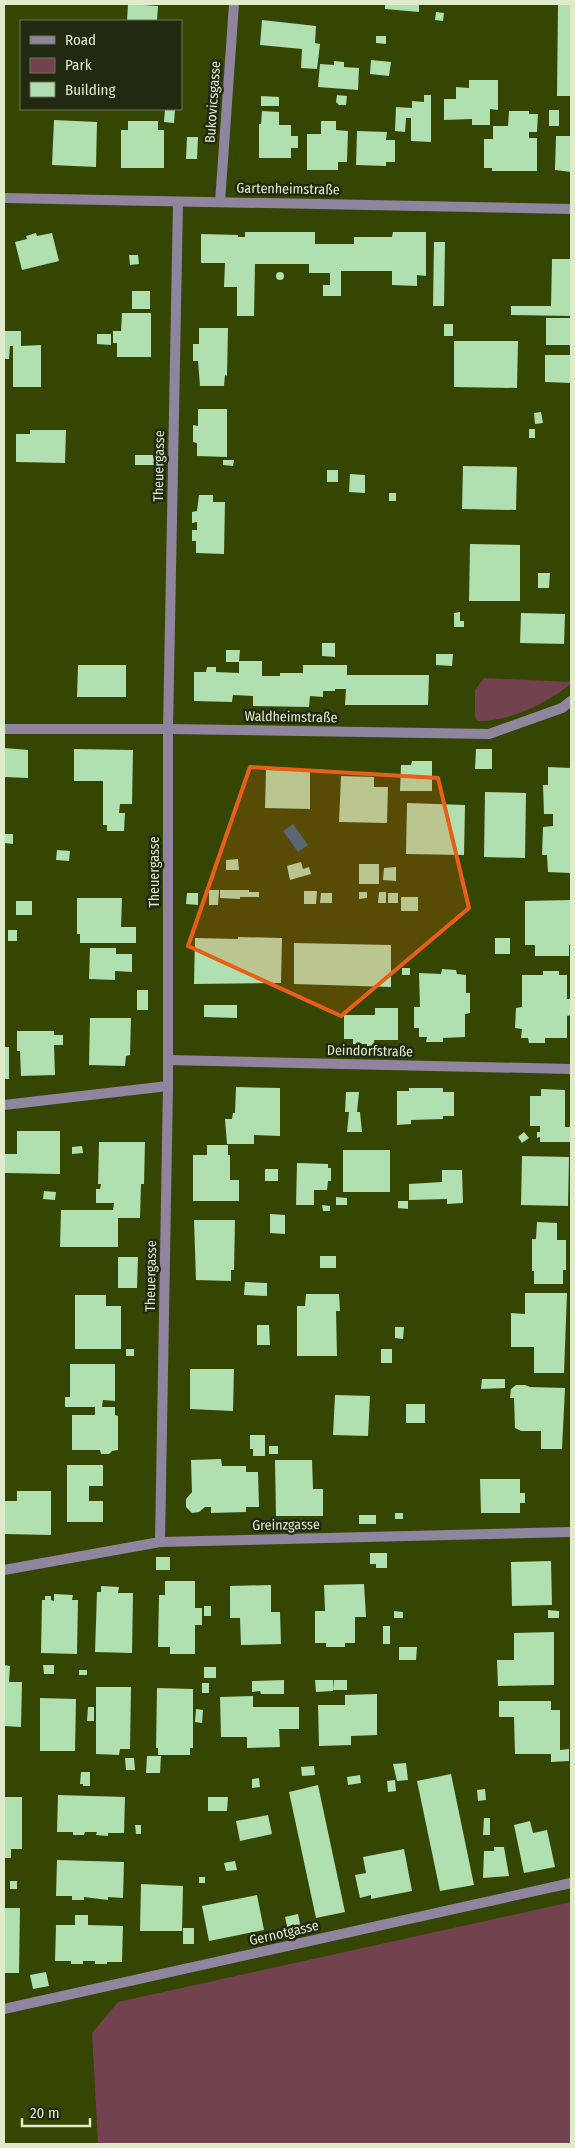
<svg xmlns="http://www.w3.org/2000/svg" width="575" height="2148" font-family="'Fira Sans Condensed',sans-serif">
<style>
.green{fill:#72424e}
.water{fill:#37688f}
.building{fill:#b0dfb0}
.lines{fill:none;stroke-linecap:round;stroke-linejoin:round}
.street{stroke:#90859f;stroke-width:10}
.marked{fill:#e86016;fill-opacity:0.2;stroke:#e86016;stroke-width:4;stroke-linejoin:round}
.labels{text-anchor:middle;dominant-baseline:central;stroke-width:5;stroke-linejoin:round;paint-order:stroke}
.street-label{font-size:14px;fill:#dfebcb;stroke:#212910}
</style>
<rect width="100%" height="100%" fill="#354603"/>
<g class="green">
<path d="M484,678L571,682V684C546,703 512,721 479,721L476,720L475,716V690Z"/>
<path d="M571,1902V2144H98L92,2033L118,2002Z"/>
</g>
<path class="water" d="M293,824L308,845L298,852L283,831Z"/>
<g class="building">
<path d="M128,4L158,6L157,21H127Z"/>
<path d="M385,4H419V12L385,9Z"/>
<path d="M558,4H571V96H557Z"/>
<path d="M436,12L444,13L443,21L435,20Z"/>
<path d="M262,20L316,26L315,43L320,44L317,69L301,68L302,49L260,45Z"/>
<path d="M376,36H386V44L376,43Z"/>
<path d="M371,60L391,62L389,76L370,74Z"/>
<path d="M334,61L344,62V67L359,68L358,90L318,87L320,64L334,65Z"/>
<path d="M469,80H498V110L490,109V125H472V119L444,120V99H456V87L469,88Z"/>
<path d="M337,95L347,96L346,105H339L336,102Z"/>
<path d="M424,95H431V142L411,141V118H406L405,132L395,131L396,107L412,108V101L424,102Z"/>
<path d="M261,96L279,97V106H261Z"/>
<path d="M165,109H175L174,123L164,122Z"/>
<rect x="549" y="110" width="10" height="16"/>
<path d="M262,111L279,112V125H291V136H298V148H291V158H259V124H261Z"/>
<path d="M509,111H529V114H538L537,132H529V138H537V171H492V168H484V139H493V126H508Z"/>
<path d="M54,120L97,122L96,167L52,165Z"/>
<path d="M128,121H158V130H164V168H121V130H128Z"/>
<path d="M321,121H336V130L348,131L347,162H338V170H307V134H321Z"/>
<path d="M357,131L387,132L386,140H395V162H386V166L356,165Z"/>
<path d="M556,136H571V172L555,170Z"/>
<path d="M187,137H198L197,159H186Z"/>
<path d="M245,232H315V244H354V237H392L393,232H426V276L417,275V286L392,285V271H341V296H323V285H330V273H309V264H255L254,316H237V287H224L225,263H201V234L238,235V237H245Z"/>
<path d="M36,233L37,236L52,233L59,261L22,270L15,242L27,239L26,236Z"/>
<path d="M434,242H445L444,306H433Z"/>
<path d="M129,255H138L139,264L130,265Z"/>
<path d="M552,259H571V316L511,315V306H551Z"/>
<circle cx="280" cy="276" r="4"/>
<rect x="132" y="291" width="18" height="18"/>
<path d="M122,313H151V357H117V343H113V331H121Z"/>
<rect x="546" y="318" width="25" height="27"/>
<rect x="444" y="324" width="9" height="12"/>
<path d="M199,328H228L227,376L225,375L224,386H200L198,361H193V344H199Z"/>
<path d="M4,331H21V346L41,345V387H13V346H10L9,359H4Z"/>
<path d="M97,334H111V345L97,344Z"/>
<path d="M454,341H518L517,388L454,387Z"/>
<path d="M545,355H571V383L545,382Z"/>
<path d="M198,409H227V457L197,456V443L193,442V425L198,426Z"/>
<path d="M541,412L543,423L535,424L534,413Z"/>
<rect x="529" y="429" width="6" height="9"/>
<path d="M30,430H66L65,463L16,462V434H30Z"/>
<rect x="135" y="455" width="29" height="10"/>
<path d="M223,460H234L233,466L223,465Z"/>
<path d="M463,466L517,467L516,510L462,509Z"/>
<rect x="327" y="470" width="11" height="12"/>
<path d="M350,474L365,475V493L349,492Z"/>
<rect x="389" y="493" width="7" height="8"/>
<path d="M199,495H213V502H225L224,554L196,553V541H192V530H197V522L192,523V512L197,511Z"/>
<path d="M470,544L520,545V601H469Z"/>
<path d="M538,573H550L549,588H538Z"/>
<path d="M460,612V621H464V627H454V613Z"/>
<path d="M521,613L565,614L564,644L520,643Z"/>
<path d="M322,643H335V657L322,656Z"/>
<path d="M226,650H240L239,661H262V676H280V673H303V665H347V675H429L428,705H345L346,689H335V691H323V697L310,696L309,707L253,706V696L233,695L232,702L194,701V672H206L207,667H216V672L239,673V662H226Z"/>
<path d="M436,654H453L452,666L436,665Z"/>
<path d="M78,665H126V697H77Z"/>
<path d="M4,748L28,750V778L4,777Z"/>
<path d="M74,749L133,750L132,804H120L119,813H125L124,831H107V825H103V781H74Z"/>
<path d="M476,749H492V769H475Z"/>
<path d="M412,761H432V791H400L401,765H411Z"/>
<path d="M548,767L571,768L570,873L548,872L547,855H542L543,827L553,826V814H544L543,785H548Z"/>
<path d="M266,770L310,771V809L265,808Z"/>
<path d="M341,776L374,777V787H388L387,823L339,822Z"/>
<path d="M485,792L526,793L525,858L484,857Z"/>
<path d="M407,803L465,805L464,855L406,854Z"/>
<path d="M4,834H13V844L4,843Z"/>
<path d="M57,850L70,851L69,861L56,860Z"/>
<path d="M238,859L239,870H226V860Z"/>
<path d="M301,862L303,869L309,867L311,874L290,880L287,866Z"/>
<rect x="359" y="864" width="20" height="20"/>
<path d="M396,867V881L383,880L384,868Z"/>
<path d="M209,890H219L218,905H209Z"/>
<path d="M220,890H249V892H259V897H240V899L220,898Z"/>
<path d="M304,891H317L316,904H304Z"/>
<path d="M359,892H367V898L359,899Z"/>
<path d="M379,892H386V903H378Z"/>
<path d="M187,893H198V905L186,904Z"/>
<path d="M321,893H332V903H320Z"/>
<rect x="388" y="893" width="10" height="10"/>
<rect x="401" y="897" width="17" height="14"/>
<path d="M77,898H122L121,927H136V943H80V934H77Z"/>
<path d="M571,900V945H569V956H535V945H525V901Z"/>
<rect x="16" y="901" width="16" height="14"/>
<rect x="8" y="930" width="9" height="11"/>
<path d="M238,937L282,938L281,983L194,984L195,938L238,939Z"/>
<rect x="495" y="938" width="15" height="16"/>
<path d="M294,943L391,945V987L294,984Z"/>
<path d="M90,948H116V954H132V972L115,971V980L89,979Z"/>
<rect x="402" y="968" width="8" height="7"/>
<path d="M442,969L456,970L457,974L466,975V993H470V1013L465,1014V1037L443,1038V1042H426L427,1037H419V1028H414V1007H420L419,973L441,974Z"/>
<path d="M543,971H559V975H567V999H571V1015L567,1016V1038H545V1043H529L528,1038H521L522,1029L515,1028L516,1008L522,1007V975H543Z"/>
<rect x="137" y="990" width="11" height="20"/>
<path d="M204,1005H237V1018L204,1017Z"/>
<path d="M375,1008H398V1040H374L375,1051H367V1044H353V1039H344V1015H375Z"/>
<path d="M90,1018H131L130,1055L126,1056L125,1066L89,1065Z"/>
<path d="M17,1031H54V1035H63V1045H54L55,1075L21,1076L20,1051H17Z"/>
<rect x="4" y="1047" width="5" height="32"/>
<path d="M236,1087L280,1088V1136L254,1135V1144H227L225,1119H232L233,1113H235Z"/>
<path d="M409,1088H443V1092H454V1116H443V1119L411,1120V1124L397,1125V1091H409Z"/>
<path d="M541,1089L565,1090V1127H571V1142H540V1137L537,1138V1132H540V1126H530V1096H541Z"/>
<path d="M346,1092H359L357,1112H360L362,1132H347L349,1112H345Z"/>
<path d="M17,1131H60V1174L4,1173V1154H17Z"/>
<path d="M524,1132L529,1138L522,1143L518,1137Z"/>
<path d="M99,1142H145L144,1184H141L140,1218H118V1247H60L61,1210H113L114,1203H96V1189H100L101,1184H98Z"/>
<path d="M207,1145H228V1155H230V1180H239V1201H193V1155H207Z"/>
<path d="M82,1146L83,1153L72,1154V1147Z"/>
<rect x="343" y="1150" width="47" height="42"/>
<path d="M522,1156L569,1157L568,1206L521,1205Z"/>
<path d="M297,1163L328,1164V1168H331V1181H328L327,1190H314V1205H296Z"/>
<rect x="265" y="1169" width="13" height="12"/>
<path d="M442,1170H462L463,1203L447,1204V1199L409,1200V1184L442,1182Z"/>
<path d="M44,1191L56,1192L55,1200L43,1199Z"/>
<path d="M336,1197L347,1198V1205H336Z"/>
<path d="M398,1201H408V1209L398,1208Z"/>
<path d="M322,1205L330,1206V1211H323Z"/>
<path d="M270,1214L285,1215V1234L270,1233Z"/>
<path d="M194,1220H235L234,1270H231V1281L196,1280Z"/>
<path d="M537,1222L557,1223V1240H566V1270H563V1284H534V1271H532V1239H536Z"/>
<rect x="320" y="1256" width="16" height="12"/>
<path d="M118,1257H138L137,1288H118Z"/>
<path d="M245,1282L267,1283V1296L244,1295Z"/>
<path d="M525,1293H567L564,1373H534V1347H511V1313L525,1314Z"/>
<path d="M306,1294H339L340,1311H336L337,1356H297V1306H305Z"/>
<path d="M75,1295H106V1306H121V1349H75Z"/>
<path d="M257,1325H269L270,1345H257Z"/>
<path d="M395,1327H404L403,1339L395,1338Z"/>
<rect x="126" y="1349" width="8" height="7"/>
<rect x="381" y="1349" width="11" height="14"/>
<path d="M70,1364H115V1401L103,1400L102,1407H115V1415L118,1416V1450L112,1451L109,1454H101L100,1450H72V1415H95V1407H65V1397H70Z"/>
<path d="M190,1369H234L233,1411L190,1409Z"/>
<path d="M482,1379H505V1388L481,1389Z"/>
<path d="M516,1385H525L530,1387L565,1388L562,1449H541V1431H521L515,1428L514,1398H510L511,1389Z"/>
<path d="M335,1395L370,1396L368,1436L333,1435Z"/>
<rect x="406" y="1404" width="19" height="19"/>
<path d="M250,1435H265V1456H253V1449H250Z"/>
<rect x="269" y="1446" width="9" height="8"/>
<path d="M221,1459L222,1466H246V1472H258L259,1507H246V1512L211,1513V1507H205L199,1512L192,1513L186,1507V1499L192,1492L191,1460Z"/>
<path d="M275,1460H312L313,1489H323V1516H276Z"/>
<path d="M67,1465H103V1486H89V1501H103V1522H67Z"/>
<path d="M480,1479H520V1493H525V1503H520V1513H481Z"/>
<path d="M17,1491H51V1535L4,1534V1501H17Z"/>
<rect x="395" y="1513" width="8" height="6"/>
<rect x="359" y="1515" width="17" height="9"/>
<path d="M370,1553H387V1568H376V1564H370Z"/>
<rect x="156" y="1557" width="14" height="13"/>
<path d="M551,1561L552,1605L512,1606L511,1562Z"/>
<path d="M165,1581H195V1608H202V1625H195V1654H170V1647H158L159,1595H165Z"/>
<path d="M364,1584L366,1617H355V1643H345V1647H326V1643H315V1611H325L324,1585Z"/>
<path d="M271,1585V1612H280L281,1644L241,1645L240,1618H230V1586Z"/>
<path d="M101,1586L119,1587L118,1593H133L132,1653L95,1652L97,1592H101Z"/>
<path d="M54,1594L73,1595L72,1600H78L77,1654L41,1653L42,1600H45V1596H51V1600L54,1601Z"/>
<rect x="204" y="1606" width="7" height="10"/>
<path d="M548,1610L559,1611V1618H548Z"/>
<path d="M394,1611L403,1612V1618H394Z"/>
<rect x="383" y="1626" width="7" height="18"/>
<path d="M554,1632V1685L498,1686L497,1660H514V1633Z"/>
<path d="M399,1647H417L416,1660H399Z"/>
<path d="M4,1665L10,1666L9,1682H22L21,1727L4,1726Z"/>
<path d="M43,1665H54V1674H44Z"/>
<rect x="204" y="1667" width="12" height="11"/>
<rect x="79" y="1670" width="8" height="5"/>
<path d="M284,1680V1694H261L260,1691L252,1692V1681Z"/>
<path d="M315,1680H333V1691L316,1692Z"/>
<path d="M334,1680H347V1690H333Z"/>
<rect x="202" y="1683" width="7" height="10"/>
<path d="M96,1687H131L130,1749H120L119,1755L96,1754Z"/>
<path d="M157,1688L193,1689V1748H190V1755H158V1748H156Z"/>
<path d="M377,1694V1735L351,1736V1745L319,1746L318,1705H345V1695Z"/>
<path d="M253,1696V1707H299V1729H279L280,1747L247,1748V1737H221L220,1697Z"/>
<path d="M40,1698L76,1699L75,1751H40Z"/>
<path d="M499,1701H551V1710H560V1750L569,1749V1761L551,1762V1754H515L514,1717H499Z"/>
<path d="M88,1707H94V1721H87Z"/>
<path d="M196,1709L203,1710L202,1723L195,1722Z"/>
<path d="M147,1756H161L160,1773H146Z"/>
<path d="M125,1758H134L135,1770H126Z"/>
<path d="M406,1763L408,1780L397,1781L393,1764Z"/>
<path d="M314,1766L315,1775L302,1776L301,1767Z"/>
<path d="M81,1772H90V1786H83V1784H80Z"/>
<path d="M451,1774L474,1885L440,1891L417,1781Z"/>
<path d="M360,1775L361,1783L348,1785L347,1777Z"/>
<path d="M259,1778L260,1787L252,1788V1779Z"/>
<path d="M395,1780L396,1791L388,1792L387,1781Z"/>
<path d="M318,1785L345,1912L316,1918L289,1792Z"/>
<path d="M485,1789L486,1800L478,1801L477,1790Z"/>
<path d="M58,1795L125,1797L124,1833H108V1836L96,1835L97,1832H85L84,1835H73V1832H57Z"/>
<path d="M4,1797H22V1849H11V1858H4Z"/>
<path d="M208,1797H228L227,1811H208Z"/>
<path d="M268,1815L272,1834L240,1841L236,1821Z"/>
<path d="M484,1818H490V1835H483Z"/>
<path d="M530,1821L533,1833L547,1830L555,1867L524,1873L514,1825Z"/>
<path d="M135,1825H141V1834H136Z"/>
<path d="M494,1847H504L509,1876L483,1878L484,1851H494Z"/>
<path d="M404,1849L412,1891L371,1899V1895L360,1898L355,1875L366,1873L363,1857Z"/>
<path d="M57,1860L124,1862L123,1898L108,1897V1900L84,1897V1900H72V1896H56Z"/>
<path d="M235,1861L237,1870L226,1871L224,1863Z"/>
<rect x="199" y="1877" width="6" height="6"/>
<rect x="10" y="1881" width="7" height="8"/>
<path d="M141,1884L183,1886L182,1931H140Z"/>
<path d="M257,1895L264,1930L209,1941L202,1906Z"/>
<path d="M4,1908H20L19,1973H4Z"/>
<path d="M298,1914L302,1933L289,1935L285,1917Z"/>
<path d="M75,1915H88V1925L123,1926L122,1962H107V1964H95V1961H83V1964H71V1961H55L56,1925H75Z"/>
<rect x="183" y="1928" width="11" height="16"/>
<path d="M46,1972L49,1986L33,1989L30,1975Z"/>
</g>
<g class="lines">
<g class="street">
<path d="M4,198L571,209"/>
<path d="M220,202L234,4"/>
<path d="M4,729H168L489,734L562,708L571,701"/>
<path d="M168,1060L571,1069"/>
<path d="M4,1105L168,1086"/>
<path d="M160,1542L168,1086V729L178,202"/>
<path d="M4,1570L160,1542L571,1532"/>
<path d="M4,2009L571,1883"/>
</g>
</g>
<path class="marked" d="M250,767L438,778L469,908L341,1016L188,946Z"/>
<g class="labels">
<g class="street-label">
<text transform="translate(213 102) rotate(-86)">Bukovicsgasse</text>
<text transform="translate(288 189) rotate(1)">Gartenheimstraße</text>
<text transform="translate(159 466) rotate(-89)">Theuergasse</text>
<text transform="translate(291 717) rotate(1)">Waldheimstraße</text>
<text transform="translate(154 872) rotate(-90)">Theuergasse</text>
<text transform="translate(370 1051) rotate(1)">Deindorfstraße</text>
<text transform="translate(151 1276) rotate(-89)">Theuergasse</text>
<text transform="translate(286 1525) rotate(-1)">Greinzgasse</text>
<text transform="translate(284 1933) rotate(-13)">Gernotgasse</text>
</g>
</g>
<rect width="575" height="2148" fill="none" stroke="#dfebcb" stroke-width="10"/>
<rect x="20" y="20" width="162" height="90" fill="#212910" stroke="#6d775b"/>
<rect x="30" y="36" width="25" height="8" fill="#90859f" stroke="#6d775b"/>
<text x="65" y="45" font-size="15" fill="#dfebcb">Road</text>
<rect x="30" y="58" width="25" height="15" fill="#72424e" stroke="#6d775b"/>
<text x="65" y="70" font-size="15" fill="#dfebcb">Park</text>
<rect x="30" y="82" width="25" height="15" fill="#b0dfb0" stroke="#6d775b"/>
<text x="65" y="95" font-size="15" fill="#dfebcb">Building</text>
<path d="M22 2118v8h68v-8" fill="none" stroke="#dfebcb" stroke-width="2.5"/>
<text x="30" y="2118" font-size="15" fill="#dfebcb" stroke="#212910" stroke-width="4" paint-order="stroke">20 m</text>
</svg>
